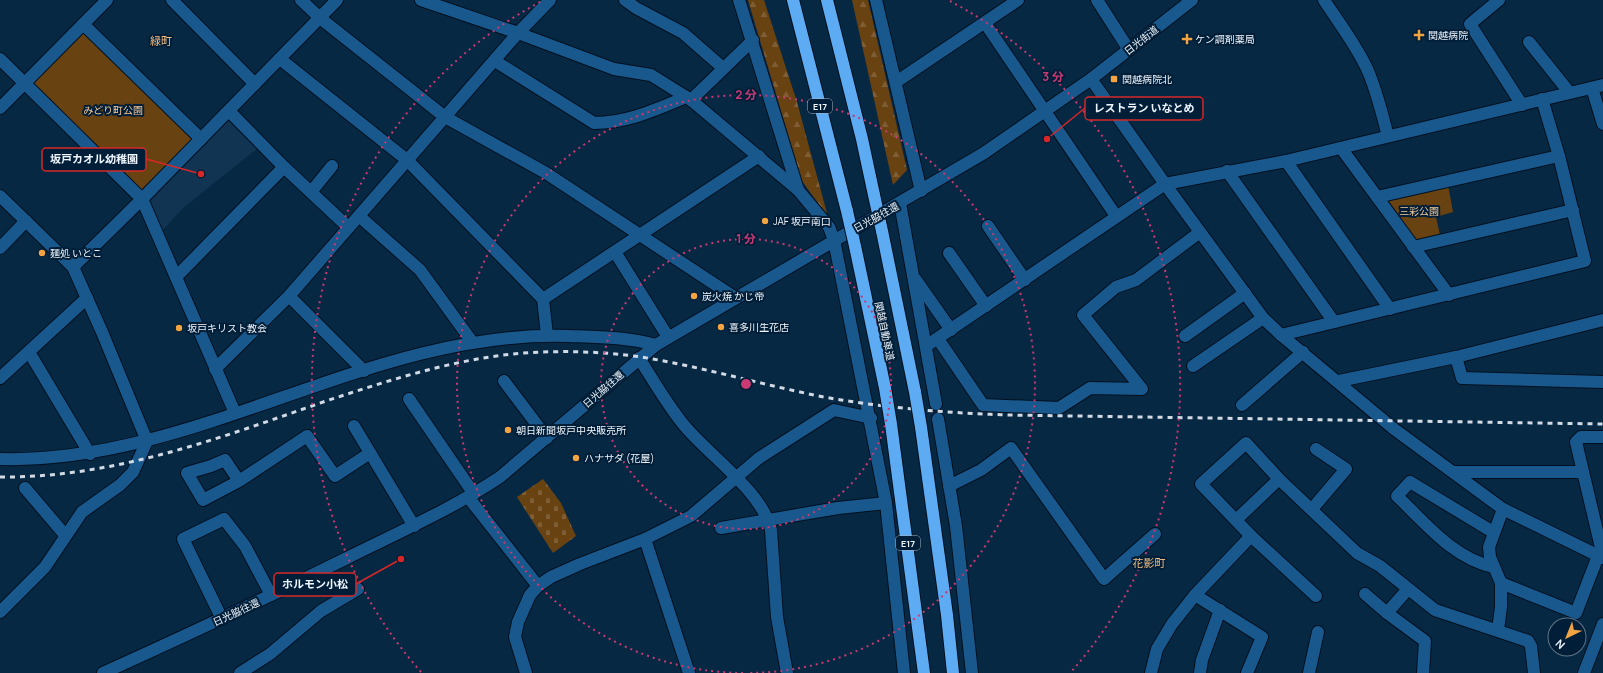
<svg xmlns="http://www.w3.org/2000/svg" width="1603" height="673" font-family="Manrope,'Noto Sans JP',sans-serif">
<style>
.built{fill:#113453}
.forest{fill:url(#forest-firs)}
.cemetery{fill:url(#cemetery-stones)}
.park{fill:#694211}
.lines{fill:none;stroke-linecap:round;stroke-linejoin:round}
.minor-casing{stroke:#011020;stroke-width:14}
.highway-casing{stroke:#011020;stroke-width:14}
.minor{stroke:#19588c;stroke-width:12}
.highway{stroke:#5dabf3;stroke-width:12}
.rail{stroke:#d2dbe5;stroke-width:3;stroke-dasharray:5 5;stroke-linecap:butt}
.highway-bridge-casing{stroke:#011020;stroke-width:14;stroke-linecap:butt}
.highway-bridge{stroke:#5dabf3;stroke-width:12}
.ring{fill:none;stroke:#c93973;stroke-width:2;stroke-dasharray:2 4}
.poi-dot{fill:#f3a442;stroke:#001e38;stroke-width:1.5}
.labels{text-anchor:middle;dominant-baseline:central;stroke-width:4;stroke-linejoin:round;paint-order:stroke}
.shield{fill:#001e38;stroke:#a7b4c1;stroke-width:1}
.shield-label{font-size:9px;font-weight:bold;fill:#eff5fc}
.poi-label{font-size:10px;fill:#eff5fc;stroke:#001e38;text-anchor:start}
.street-label{font-size:10px;fill:#eff5fc;stroke:#001e38}
.park-label{font-size:10px;fill:#f8ca99;stroke:#001e38}
.neighbourhood-label{font-size:11px;fill:#f3bc7f;stroke:#001e38}
.centre{fill:#c93973;stroke:#001e38;stroke-width:2}
.ring-label{font-size:12px;text-anchor:middle;font-weight:bold;fill:#c93973;stroke:#001e38;stroke-width:4;stroke-linejoin:round;paint-order:stroke}
.leader{fill:none;stroke:#d62828;stroke-width:1.5}
.callout-dot{fill:#d62828;stroke:#001e38;stroke-width:1.5}
.callout{fill:#001e38;stroke:#d62828;stroke-width:1.5}
.callout-label{font-size:11px;text-anchor:middle;font-weight:bold;fill:#eff5fc}
</style>
<defs>
<pattern id="forest-firs" width="22" height="20" patternUnits="userSpaceOnUse"><rect width="22" height="20" fill="#694211"/><path d="M5 1l3.5 6h-7zM16 11l3.5 6h-7z" fill="#7f5e35"/></pattern>
<pattern id="cemetery-stones" width="16" height="16" patternUnits="userSpaceOnUse"><rect width="16" height="16" fill="#694211"/><path d="M2 7V4a2 2 0 0 1 4 0v3zM10 15v-3a2 2 0 0 1 4 0v3z" fill="#7f5e35"/></pattern>
</defs>
<rect width="100%" height="100%" fill="#072843"/>
<path class="built" d="M229,120L259,147L183,208L162,231L150,201Z"/>
<g class="forest">
<path d="M748,0H764L797,102L828,217L802,181Z"/>
<path d="M852,0H868L907,170L893,185Z"/>
</g>
<path class="cemetery" d="M543,479L561,503L576,536L553,553L517,497Z"/>
<g class="park">
<path d="M84,30L194,138L142,191L32,83Z"/>
<path d="M1448,185L1453,212L1436,217L1440,235L1416,240L1387,199Z"/>
</g>
<g class="lines">
<defs>
<g id="minor">
<path d="M172,0L255,84"/>
<path d="M301,0L320,18L445,117L546,173L734,297"/>
<path d="M421,0L518,33L614,69L651,75L691,100L798,190"/>
<path d="M625,0L636,8L683,33L723,68"/>
<path d="M739,0L798,190L829,227L834,240L886,503L904,673"/>
<path d="M876,0L921,191"/>
<path d="M1097,0L1129,50"/>
<path d="M1324,0C1339,23 1357,46 1368,71C1377,92 1382,114 1388,136"/>
<path d="M1499,0L1470,24L1522,105"/>
<path d="M985,23L1116,216"/>
<path d="M83,24L201,139"/>
<path d="M1529,42L1569,92"/>
<path d="M0,59L142,199L235,413"/>
<path d="M280,59L407,160L543,299L547,335"/>
<path d="M495,61L594,123C627,123 655,110 686,97"/>
<path d="M1091,79L1165,184L1286,161L1603,85"/>
<path d="M896,82L1018,0"/>
<path d="M1592,88L1603,124"/>
<path d="M691,100L753,40"/>
<path d="M0,108L107,0"/>
<path d="M229,111L284,167L348,227"/>
<path d="M1341,148L1449,295"/>
<path d="M1286,161L1390,309"/>
<path d="M1227,171L1334,322"/>
<path d="M311,192L332,166"/>
<path d="M0,196L73,267L102,332L147,441L133,472L120,485L82,512L45,567L0,612"/>
<path d="M1377,197L1559,156"/>
<path d="M900,203L936,404"/>
<path d="M359,216L420,270L473,343"/>
<path d="M988,226L1025,280"/>
<path d="M1413,247L1573,210"/>
<path d="M0,248L26,221"/>
<path d="M615,252L668,337"/>
<path d="M949,253L986,306"/>
<path d="M73,267L142,199L337,0"/>
<path d="M176,277L284,167"/>
<path d="M916,280L951,330"/>
<path d="M289,296L364,371"/>
<path d="M543,299L759,156"/>
<path d="M1281,335L1585,261L1559,156L1542,99"/>
<path d="M1185,336L1245,293"/>
<path d="M938,339L983,405L1059,408L1090,388L1142,389L1083,315L1116,287L1136,280L1200,232"/>
<path d="M926,346L1165,184L1263,318L1281,335L1394,429L1503,509L1603,558"/>
<path d="M29,352L90,454"/>
<path d="M1456,357L1462,378L1603,382"/>
<path d="M639,358C653,380 666,403 683,424C709,456 762,491 771,530L777,617L787,673"/>
<path d="M1193,366L1263,318"/>
<path d="M215,369L289,296L518,33L550,0"/>
<path d="M0,378L87,298"/>
<path d="M504,381L547,438"/>
<path d="M1339,381L1456,357L1603,320"/>
<path d="M409,399L474,494"/>
<path d="M1242,405L1303,352"/>
<path d="M938,419L956,526L972,673"/>
<path d="M354,426L414,526"/>
<path d="M1603,437H1581L1576,442L1603,556"/>
<path d="M0,459C198,464 370,329 569,336C598,337 627,337 656,345"/>
<path d="M1453,472H1582"/>
<path d="M239,481L225,460L211,466L187,473L203,500L239,481L307,436L335,476L370,453"/>
<path d="M949,486L981,470L1011,448L1104,579L1155,534"/>
<path d="M25,488L65,535"/>
<path d="M468,497L538,586"/>
<path d="M1312,509L1346,469L1316,449"/>
<path d="M1236,520L1279,479"/>
<path d="M721,528L838,508L886,503"/>
<path d="M1493,532L1410,482L1397,496C1425,523 1454,559 1494,567"/>
<path d="M1501,583L1576,613L1598,556"/>
<path d="M1365,594L1387,613L1425,641L1423,673"/>
<path d="M1195,595L1251,536"/>
<path d="M1316,596L1251,536L1201,484L1246,443L1279,479L1357,553L1380,566L1435,610L1528,641L1531,646L1534,673"/>
<path d="M1387,613L1408,589"/>
<path d="M222,619L183,539L224,519L245,546L271,595"/>
<path d="M1498,630L1501,607V583L1490,557L1489,547L1503,509"/>
<path d="M103,673C185,636 266,598 347,558C399,532 452,509 500,477L656,345L984,153L1091,79L1192,0"/>
<path d="M240,673L270,654L321,611L358,589"/>
<path d="M526,673L515,637L518,622L530,595L538,586L551,577L580,564L645,539"/>
<path d="M689,673L645,539L691,516L759,458L834,410L871,418"/>
<path d="M1151,673L1157,649L1172,624L1195,595L1262,637L1247,673"/>
<path d="M1200,673L1202,660L1220,610"/>
<path d="M1309,673L1318,632"/>
<path d="M1584,673L1603,624"/>
</g>
<g id="highway">
<path d="M793,0L847,211"/>
<path d="M827,0L862,139L874,195"/>
<path d="M882,231L915,392"/>
<path d="M855,246L885,388"/>
<path d="M891,424L924,673"/>
<path d="M921,427L947,615L953,673"/>
</g>
</defs>
<use href="#minor" class="minor-casing"/>
<use href="#highway" class="highway-casing"/>
<use href="#minor" class="minor"/>
<use href="#highway" class="highway"/>
<path class="rail" d="M0,477C114,478 220,438 326,401C387,381 448,361 512,354C555,350 599,351 641,357C703,367 763,385 824,397C885,408 947,413 1009,415L1603,424"/>
<defs>
<g id="highway-bridge">
<path d="M874,195L882,231"/>
<path d="M847,211L855,246"/>
<path d="M885,388L891,424"/>
<path d="M915,392L921,427"/>
</g>
</defs>
<use href="#highway-bridge" class="highway-bridge-casing"/>
<use href="#highway-bridge" class="highway-bridge"/>
</g>
<g class="ring">
<circle cx="746" cy="384" r="145"/>
<path d="M743 673A289 289 0 1 1 749 673"/>
<path d="M421 672A434 434 0 0 1 542 1M950 1A434 434 0 0 1 1071 672"/>
</g>
<g class="poi-dot">
<path d="M1417 29h4v4h4v4h-4v4h-4v-4h-4v-4h4z"/>
<path d="M1185 33h4v4h4v4h-4v4h-4v-4h-4v-4h4z"/>
<rect x="1110" y="75" width="8" height="8" rx="2"/>
<circle cx="765" cy="221" r="4"/>
<circle cx="42" cy="253" r="4"/>
<circle cx="694" cy="296" r="4"/>
<circle cx="721" cy="327" r="4"/>
<circle cx="179" cy="328" r="4"/>
<circle cx="508" cy="430" r="4"/>
<circle cx="576" cy="458" r="4"/>
</g>
<g class="labels">
<g class="shield">
<rect x="808" y="99" width="24" height="14" rx="3"/>
<rect x="896" y="536" width="24" height="14" rx="3"/>
</g>
<g class="shield-label">
<text x="820" y="106">E17</text>
<text x="908" y="543">E17</text>
</g>
<g class="poi-label">
<text x="1428" y="35">関越病院</text>
<text x="1195" y="39">ケン調剤薬局</text>
<text x="1122" y="79">関越病院北</text>
<text x="773" y="221">JAF 坂戸南口</text>
<text x="50" y="253">麺処 いとこ</text>
<text x="702" y="296">炭火焼 かじ帝</text>
<text x="729" y="327">喜多川生花店</text>
<text x="187" y="328">坂戸キリスト教会</text>
<text x="516" y="430">朝日新聞坂戸中央販売所</text>
<text x="584" y="458">ハナサダ (花屋)</text>
</g>
<g class="street-label">
<text transform="translate(1141 40) rotate(-38)">日光街道</text>
<text transform="translate(876 217) rotate(-29)">日光脇往還</text>
<text transform="translate(885 331) rotate(78)">関越自動車道</text>
<text transform="translate(603 389) rotate(-41)">日光脇往還</text>
<text transform="translate(236 612) rotate(-25)">日光脇往還</text>
</g>
<g class="park-label">
<text x="113" y="110">みどり町公園</text>
<text x="1419" y="211">三彩公園</text>
</g>
<g class="neighbourhood-label">
<text x="161" y="40">緑町</text>
<text x="1149" y="562">花影町</text>
</g>
</g>
<circle cx="746" cy="384" r="6" class="centre"/>
<g class="ring-label">
<text x="1053" y="81">3 分</text>
<text x="746" y="99">2 分</text>
<text x="746" y="243">1 分</text>
</g>
<path class="leader" d="M1047 139L1085 108M201 174L146 159M401 559L356 584"/>
<g class="callout-dot">
<circle cx="1047" cy="139" r="4"/>
<circle cx="201" cy="174" r="4"/>
<circle cx="401" cy="559" r="4"/>
</g>
<g class="callout">
<rect x="1085" y="97" width="118" height="23" rx="4"/>
<rect x="42" y="148" width="104" height="23" rx="4"/>
<rect x="274" y="573" width="82" height="23" rx="4"/>
</g>
<g class="callout-label">
<text x="1144" y="112">レストラン いなとめ</text>
<text x="94" y="163">坂戸カオル幼稚園</text>
<text x="315" y="588">ホルモン小松</text>
</g>
<g transform="translate(1567 637) rotate(223)"><circle r="19" fill="#001e38" stroke="#607486"/>
<path d="M0-3L7 15L0 10L-7 15Z" fill="#f3a442"/>
<text y="-6" font-size="11" font-weight="bold" text-anchor="middle" fill="#eff5fc">N</text>
</g>
</svg>
